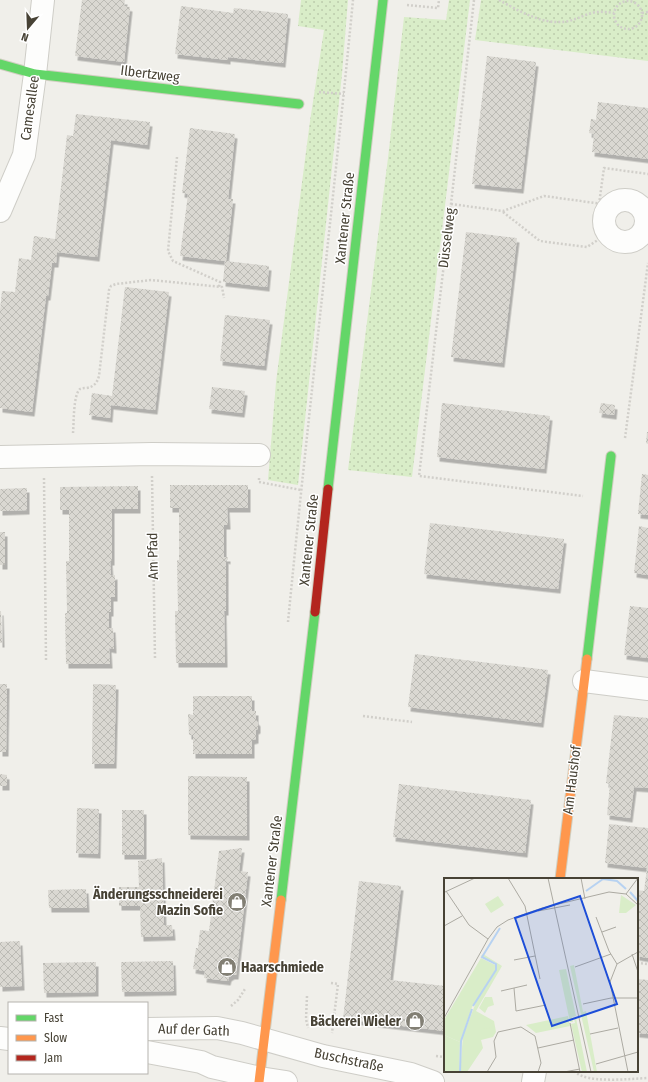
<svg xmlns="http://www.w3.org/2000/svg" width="648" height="1082" font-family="'Fira Sans Condensed',sans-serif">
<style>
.grass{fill:url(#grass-dots)}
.building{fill:url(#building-cross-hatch);filter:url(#shadow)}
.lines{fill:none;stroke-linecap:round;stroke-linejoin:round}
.street-casing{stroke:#cecdc7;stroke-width:24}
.fast-casing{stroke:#d0cec0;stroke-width:11}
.slow-casing{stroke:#d0cec0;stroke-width:11}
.jam-casing{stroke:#d0cec0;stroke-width:11}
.path{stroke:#d1cfca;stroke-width:2.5;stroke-dasharray:2 2;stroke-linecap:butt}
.street{stroke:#fdfdfc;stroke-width:22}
.fast{stroke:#63d668;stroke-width:9}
.slow{stroke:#ff974d;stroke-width:9}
.jam{stroke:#b3261e;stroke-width:9}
.labels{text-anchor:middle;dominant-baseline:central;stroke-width:3;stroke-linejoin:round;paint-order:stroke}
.street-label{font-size:14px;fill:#474235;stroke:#fff}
.poi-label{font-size:14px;font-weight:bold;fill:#474235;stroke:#fff;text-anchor:end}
.inset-river{fill:none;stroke:#b7d2f1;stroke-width:2}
.inset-road{fill:none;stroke:#acaaa2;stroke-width:1}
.view{fill:#1d4ed8;fill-opacity:0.15;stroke:#1d4ed8;stroke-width:2}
.inset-edge{fill:none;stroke:#474235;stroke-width:2}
</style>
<defs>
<pattern id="grass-dots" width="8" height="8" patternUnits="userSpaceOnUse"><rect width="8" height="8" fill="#d9edc8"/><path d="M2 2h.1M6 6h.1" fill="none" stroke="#bcccac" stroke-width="1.8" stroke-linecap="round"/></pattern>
<pattern id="building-cross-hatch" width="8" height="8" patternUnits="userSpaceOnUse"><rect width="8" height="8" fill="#dad8d2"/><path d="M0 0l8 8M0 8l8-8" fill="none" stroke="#bcbbb5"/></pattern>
<filter id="shadow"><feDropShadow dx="2.5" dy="4.5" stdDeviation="0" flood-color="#0004"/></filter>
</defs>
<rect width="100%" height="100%" fill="#f0efea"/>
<g class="grass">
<path d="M301,0H348L342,74L298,485L268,480L276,382L310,121L324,30L298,26Z"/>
<path d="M449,0H470L412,477L348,470L388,158L404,17L446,20Z"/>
<path d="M481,0H648V61L475,40Z"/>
</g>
<g class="building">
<path d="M82,0H125L124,6L130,7L124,62L75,56Z"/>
<path d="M181,6L233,13L234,8L288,14L283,63L228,57V60L175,54Z"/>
<path d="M487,56L536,62L521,189L472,184Z"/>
<path d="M598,102L648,108V159L592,152L594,134L589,133L591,119L596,120Z"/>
<path d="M76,114L150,122L147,145L111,140L97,257L57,252L56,263H52L48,296H46L32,412L0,408V310L2,291L15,292L19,258L31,260L34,236L55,239L67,135L73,136Z"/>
<path d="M190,128L235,134L228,199H233L226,261L269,266L267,287L223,282L225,261L180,256L188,194L182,193Z"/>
<path d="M466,232L517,238L502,363L451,357Z"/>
<path d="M125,287L169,292L155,410L111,405L110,418L89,415L92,393L112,396Z"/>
<path d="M225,315L270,320L264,366L220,361Z"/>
<path d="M212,387L245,391L242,413L209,409Z"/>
<path d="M442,403L550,416L544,469L437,457Z"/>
<path d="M601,403L615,405L614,415L599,413Z"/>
<path d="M647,432H648V444L646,443Z"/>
<path d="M642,474L648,475V515L638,514Z"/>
<path d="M170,485H248V508H227L228,525H224V557H228V560L226,559V611H224L225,663H176L175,611H178L177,560H179V508H170Z"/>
<path d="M138,486V509H112V561H110L111,576L115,575V597H111V612H109V628H113L114,649L109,648L110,664H66L65,613H67L66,561H69V510H60V487Z"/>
<path d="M27,488V510L0,511V489Z"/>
<path d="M430,523L564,539L558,589L424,574Z"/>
<path d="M639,526L648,528V575L634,573Z"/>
<rect x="0" y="532" width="5" height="33"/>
<path d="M630,606L648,608V658L624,655Z"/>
<path d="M0,611H1L2,643H0Z"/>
<path d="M415,654L548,670L541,723L408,707Z"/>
<path d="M0,684H7L6,752H0Z"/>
<path d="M93,684L116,685L114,764H92Z"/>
<path d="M193,696H252V711H256V720L258,722V729L256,730V739L252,740V754H193V735H189L188,714L193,715Z"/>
<path d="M614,715L648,718V788L634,787L630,818L607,815L610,784L606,783Z"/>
<path d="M0,774L7,775V786H0Z"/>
<path d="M188,776L247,777V836L188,835Z"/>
<path d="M399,784L531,800L525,853L393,837Z"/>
<path d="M77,808L99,809L98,854L76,853Z"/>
<rect x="122" y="810" width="22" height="45"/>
<path d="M609,824L648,828V958L637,956V890L644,891L647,868L605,863Z"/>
<path d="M242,848L239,871L248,872L236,975H232L229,977L228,981L204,978L205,971L193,969L196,948H198L200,930L209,931L219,851Z"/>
<path d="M162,858L164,925H172L173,936L141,937L140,906H119V887H139L138,861Z"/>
<path d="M359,881L401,886L390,980L445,986V1031L343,1019Z"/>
<path d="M86,889L87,908H49L48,890Z"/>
<path d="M20,941L22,986L0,987V942Z"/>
<path d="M173,961L174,991L122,992L121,962Z"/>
<path d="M96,962V992L44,993L43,963Z"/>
<path d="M637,979L648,980V1034L637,1033Z"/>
</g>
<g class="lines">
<defs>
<g id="street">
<circle cx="625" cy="221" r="21"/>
<path d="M0,211L24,155L35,74L43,0"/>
<path d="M0,457L152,454L259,455"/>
<path d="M584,681L648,689"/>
<path d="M147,1029L217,1028L242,1033L323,1056L411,1074L433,1082"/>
<path d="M0,1038L9,1039"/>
<path d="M147,1052L201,1062L212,1067L260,1078L286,1082"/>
<path d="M533,1082L535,1071"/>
</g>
<g id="fast">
<path d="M0,64L35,74L299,104"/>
<path d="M328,489L383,0"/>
<path d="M587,659L611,456"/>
<path d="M281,900L315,612"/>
</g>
<g id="slow">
<path d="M560,879L587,659"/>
<path d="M259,1082L281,900"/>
</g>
<path id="jam" d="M315,612L328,489"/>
</defs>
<use href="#street" class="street-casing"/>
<use href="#fast" class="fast-casing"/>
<use href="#slow" class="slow-casing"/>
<use href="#jam" class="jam-casing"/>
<g class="path">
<path d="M474,0L451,204L419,476L583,496"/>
<path d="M499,0C521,12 544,26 569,21C577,19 584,15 592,13C599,11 606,12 614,13"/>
<circle cx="628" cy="15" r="14"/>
<path d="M407,5L438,8L439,0"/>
<path d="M642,13L648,12"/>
<path d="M319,92L344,94"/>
<path d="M177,157L168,251L173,261L220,282L219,287"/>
<path d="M451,204L503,211L544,196L610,205"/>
<path d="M599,204L604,168L648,174"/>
<path d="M503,212L540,241L587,247L607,234"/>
<path d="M73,433C74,423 73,395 80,389C82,388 84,388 86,388C94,387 97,383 99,376L109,290L111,286L116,284L151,280L222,287L224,298"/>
<path d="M625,438L648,263"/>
<path d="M152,476L155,659"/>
<path d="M44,478L46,660"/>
<path d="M259,478V482L301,490"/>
<path d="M288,622C308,415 333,208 353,0"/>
<path d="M363,716L412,722"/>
<path d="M637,963L648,964"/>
<path d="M331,983L338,984L332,1033"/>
<path d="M307,996L306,1019L308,1028"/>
<path d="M231,1006L238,1000L245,989"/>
<path d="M436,1056L445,1057"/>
<path d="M574,1071C577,1073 579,1075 582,1076C597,1082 631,1079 648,1078"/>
</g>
<use href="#street" class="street"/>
<use href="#fast" class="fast"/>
<use href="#slow" class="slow"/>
<use href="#jam" class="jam"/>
</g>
<defs>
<symbol id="shop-disc" viewBox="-11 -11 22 22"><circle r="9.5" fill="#827f74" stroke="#fff"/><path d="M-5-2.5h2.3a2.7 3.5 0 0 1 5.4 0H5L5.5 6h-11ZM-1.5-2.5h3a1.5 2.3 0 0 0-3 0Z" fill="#fff"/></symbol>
</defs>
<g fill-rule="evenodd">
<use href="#shop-disc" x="226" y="891" width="22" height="22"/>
<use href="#shop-disc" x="216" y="956" width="22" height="22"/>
<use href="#shop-disc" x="404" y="1010" width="22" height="22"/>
</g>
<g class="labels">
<g class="street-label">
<text transform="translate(150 74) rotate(7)">Ilbertzweg</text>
<text transform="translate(30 108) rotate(-82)">Camesallee</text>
<text transform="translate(345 218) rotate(-84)">Xantener Straße</text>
<text transform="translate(447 238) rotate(-83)">Düsselweg</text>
<text transform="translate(309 540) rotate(-84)">Xantener Straße</text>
<text transform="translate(153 556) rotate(-91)">Am Pfad</text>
<text transform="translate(572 780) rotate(-83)">Am Haushof</text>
<text transform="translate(272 861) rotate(-83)">Xantener Straße</text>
<text transform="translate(194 1030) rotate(2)">Auf der Gath</text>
<text transform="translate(349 1060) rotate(12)">Buschstraße</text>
</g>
<g class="poi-label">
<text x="223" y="894">Änderungsschneiderei<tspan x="223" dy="16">Mazin Sofie</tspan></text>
<text x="241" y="967" text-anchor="start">Haarschmiede</text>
<text x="401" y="1021">Bäckerei Wieler</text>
</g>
</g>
<g transform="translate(444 878)">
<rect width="194" height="194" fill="#f0efea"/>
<path d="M177,17L192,27L182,35H175ZM39,76L58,88L32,133L50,143L52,154L49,159L37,162L39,170L23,194H16L19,158L34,119L53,89L52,85L37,78ZM37,80L51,87V92L28,129L16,164L0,157V142ZM130,87L139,134L142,133L153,194H150L126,88ZM122,91L132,138L128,139L129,144H126L115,92ZM124,138L126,148L92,155L82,147ZM130,140H132L143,194H138L127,146L131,145Z" fill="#d9edc8"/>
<path d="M0,157L16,164L15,194H0Z" fill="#d9edc8"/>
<path d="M54,18L60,27L47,35L41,26ZM41,119H48L50,127L44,129L41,135L35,130ZM35,140L39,141V146L48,144L45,151L38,150L39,154L36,157L32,154L36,150L33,147Z" fill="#d9edc8"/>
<path class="inset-river" d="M142,13L159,1L173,3L182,11M186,14L194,23M29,128L52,92V86L38,79L56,50M16,194L17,163L28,131"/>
<path class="inset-road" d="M64,0L81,28L96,101M104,0L147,194M137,0L141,21M2,13L25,47L44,61M1,14L31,0M182,16L194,0M94,33L126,27M152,39L165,73L173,86M0,48L18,38M158,54L172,49M188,76L194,94M70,82L91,78M131,89L167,76M70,110L83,107M57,113L70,110L72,133L102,127M139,126L167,120H194M0,140L44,61L53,49L64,42L98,30L165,14L182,16L194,27M126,145L136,194M146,156L174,150M94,170L130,162M152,186L194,174M43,194L52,179L50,163L54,154L77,149L91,158L97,185L94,194M120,194L136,191M184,194L166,104L173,86L194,74"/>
<path class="view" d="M136,18L173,126L108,148L71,40Z"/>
<rect width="194" height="194" class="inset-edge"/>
</g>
<rect x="8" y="1002" width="140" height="72" fill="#ffffff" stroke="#b5b3ae"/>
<rect x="16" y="1015" width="20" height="6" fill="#63d668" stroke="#b5b3ae"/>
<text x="44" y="1022" font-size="12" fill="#474235">Fast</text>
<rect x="16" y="1035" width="20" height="6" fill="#ff974d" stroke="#b5b3ae"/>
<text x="44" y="1042" font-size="12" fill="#474235">Slow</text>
<rect x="16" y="1055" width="20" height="6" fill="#b3261e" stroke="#b5b3ae"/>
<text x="44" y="1062" font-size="12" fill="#474235">Jam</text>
<g transform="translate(28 28) rotate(199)" stroke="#ffffff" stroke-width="3" paint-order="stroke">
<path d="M0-3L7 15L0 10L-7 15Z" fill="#474235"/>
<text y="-6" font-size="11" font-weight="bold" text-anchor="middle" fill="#474235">N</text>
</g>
</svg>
